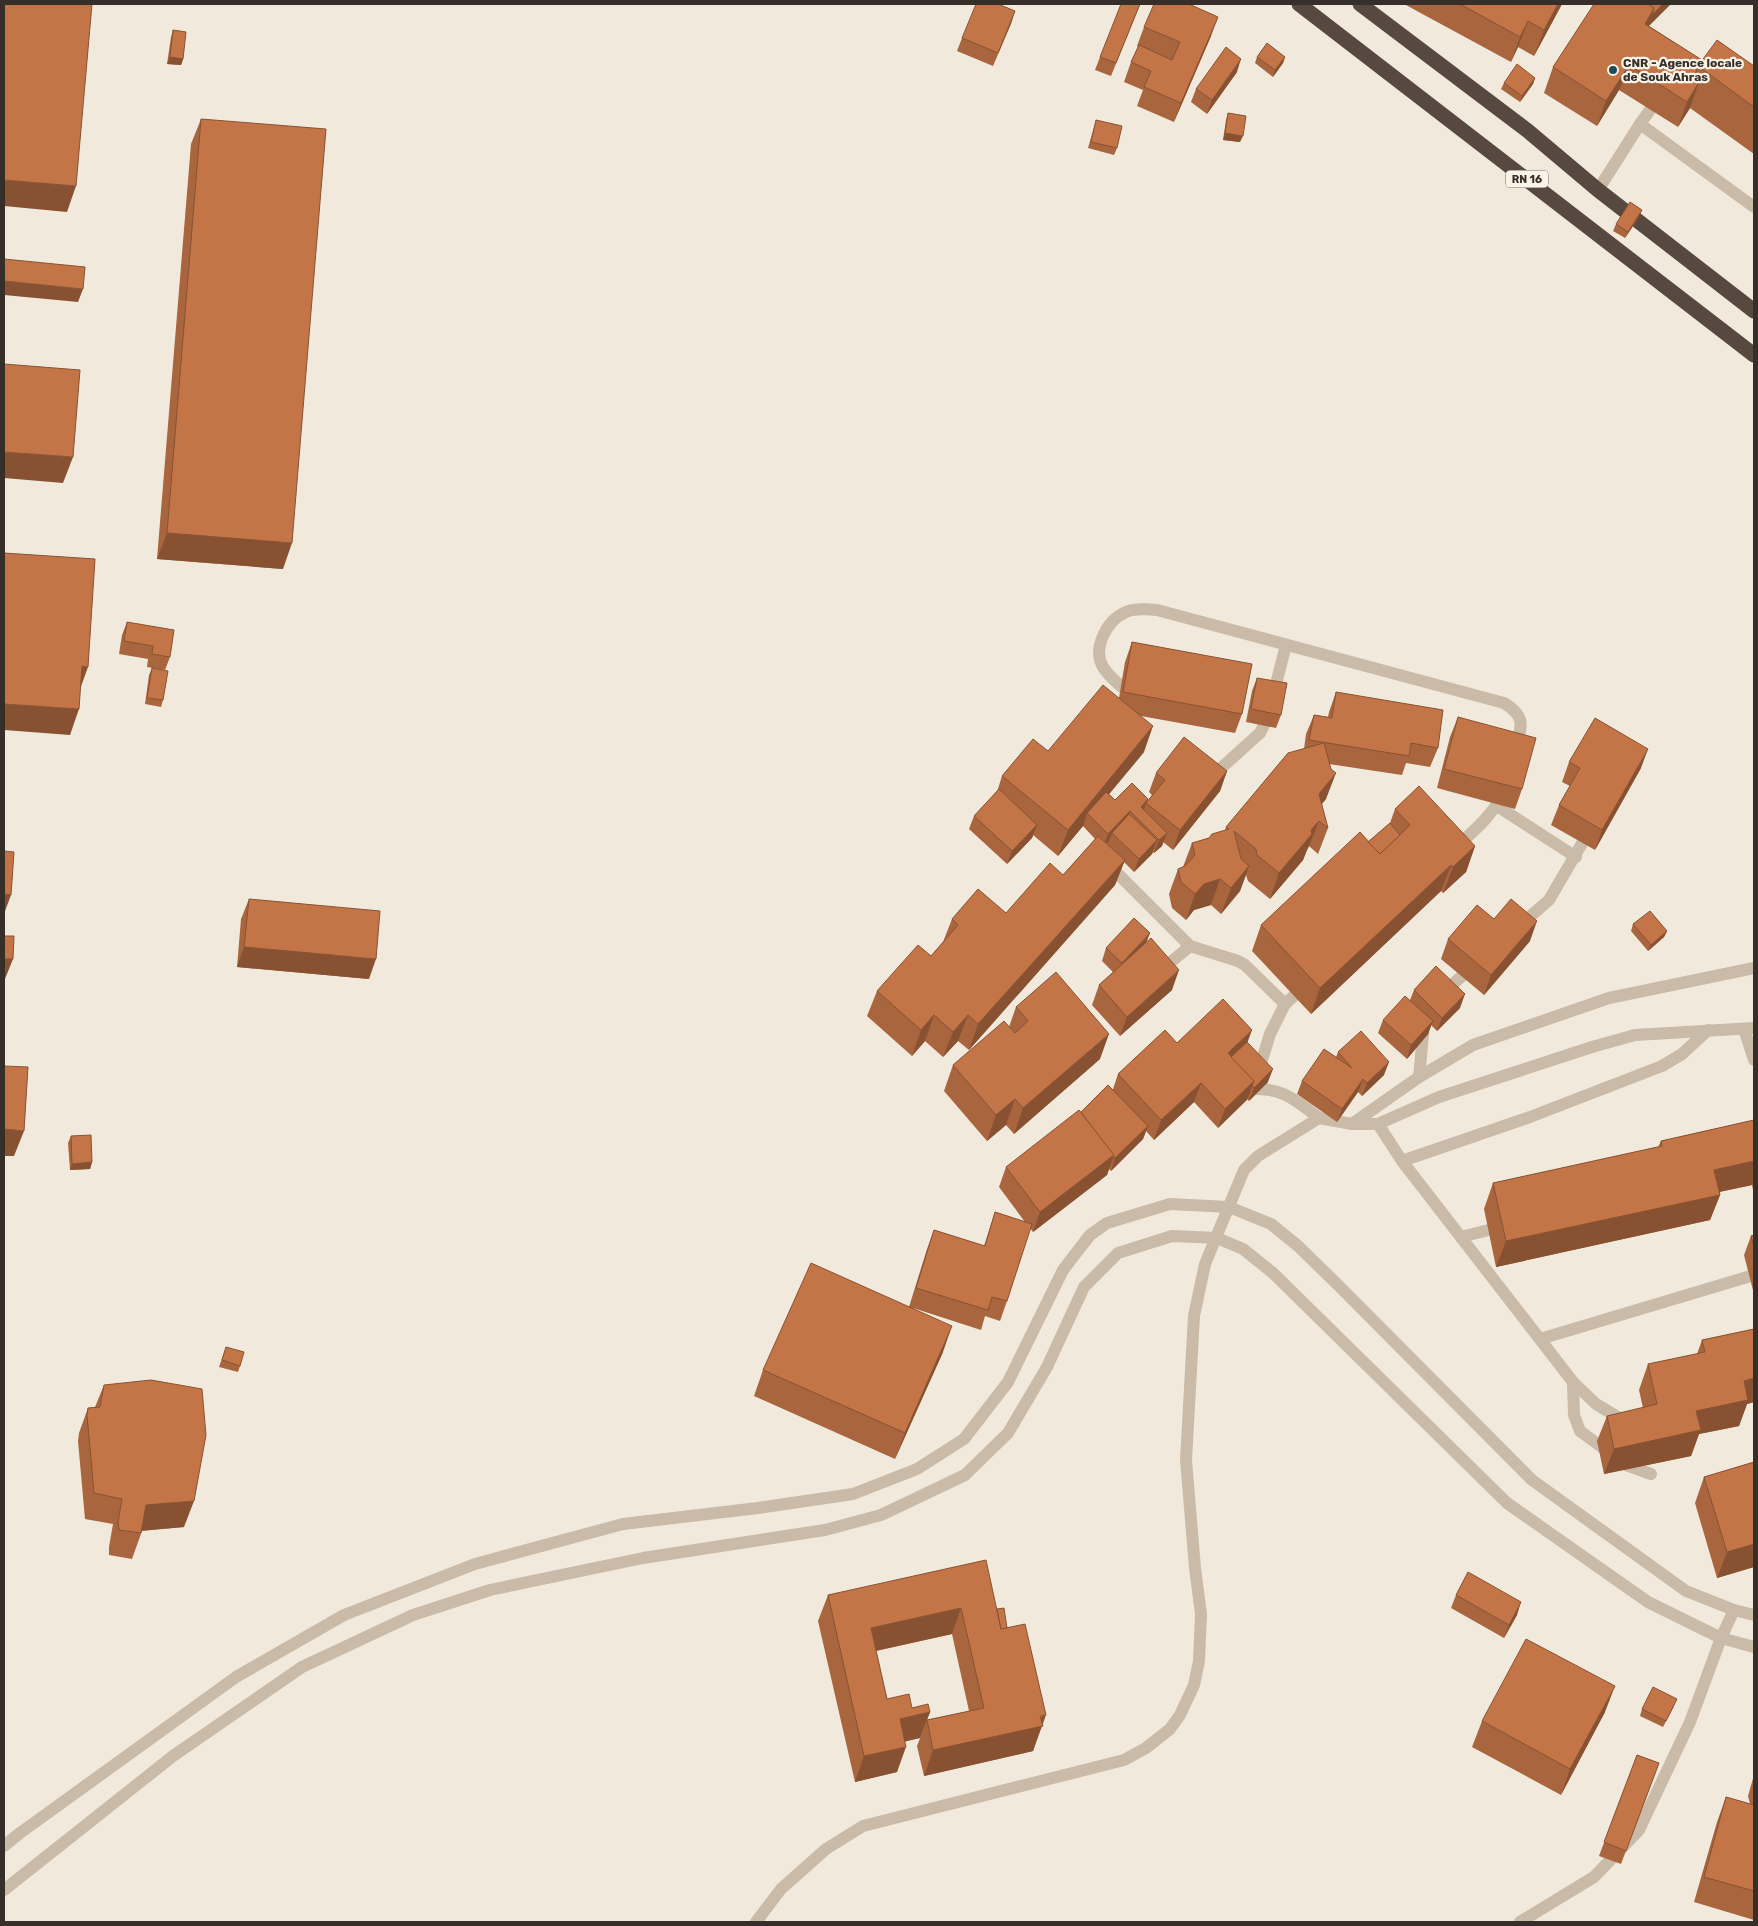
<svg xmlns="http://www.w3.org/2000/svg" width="1758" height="1926" font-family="Rubik,sans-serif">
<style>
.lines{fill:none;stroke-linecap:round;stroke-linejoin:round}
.minor{stroke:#c9bba8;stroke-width:12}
.highway{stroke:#57493f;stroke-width:15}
.wall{fill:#a8653e}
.shaded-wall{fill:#885232}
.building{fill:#c37548;stroke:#885232}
.poi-dot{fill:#1f4c57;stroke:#f9f3e8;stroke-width:2}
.labels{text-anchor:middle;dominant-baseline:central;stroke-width:4.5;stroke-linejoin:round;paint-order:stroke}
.shield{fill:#f9f3e8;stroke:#706962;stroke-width:1}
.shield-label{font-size:11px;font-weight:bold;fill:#362e28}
.poi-label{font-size:12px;font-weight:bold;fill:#362e28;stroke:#f9f3e8;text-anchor:start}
</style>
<rect width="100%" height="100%" fill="#f1eadc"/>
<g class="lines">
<g class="minor">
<path d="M1640,124L1754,207"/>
<path d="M1598,190L1640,124L1660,96"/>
<path d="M1133,698C1124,687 1111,680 1103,667C1092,648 1107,620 1126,612C1135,608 1147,609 1157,610L1504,703C1527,717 1521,726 1516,749"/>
<path d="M1210,778L1260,733L1267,719L1286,645"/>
<path d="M1497,806L1576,857"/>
<path d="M1455,848C1475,830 1493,815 1505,790"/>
<path d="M1111,867L1190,946L1238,961L1245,965L1285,1004"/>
<path d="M1518,927L1549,900L1591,828"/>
<path d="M1158,973L1190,946"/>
<path d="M1441,995L1474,965"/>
<path d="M1744,1029L1754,1060"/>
<path d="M1258,1073L1270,1034L1285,1004L1306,985"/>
<path d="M1419,1077L1424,1025"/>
<path d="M1245,1090C1279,1085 1295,1099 1319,1118"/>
<path d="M1352,1124L1419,1077L1473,1045L1609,998L1754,968"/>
<path d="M1378,1124L1402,1161L1573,1382L1596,1404L1626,1422"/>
<path d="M1402,1161L1530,1117L1662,1066L1682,1054L1708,1030"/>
<path d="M1461,1237L1504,1226"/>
<path d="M1540,1339L1754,1275"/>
<path d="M1573,1382L1574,1415L1580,1431L1626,1465L1651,1474"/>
<path d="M4,1846L20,1833L236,1677L344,1615L475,1564L623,1524L758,1508L853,1494L917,1469L964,1439L1008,1382L1063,1270L1090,1235L1107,1223L1170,1204L1229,1207L1271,1224L1298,1246L1339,1286L1532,1480L1686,1591L1734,1610L1754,1615"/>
<path d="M4,1890L173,1756L302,1667L413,1615L490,1590L643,1558L825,1530L881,1515L965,1475L1008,1433L1047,1367L1084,1287L1118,1253L1172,1236L1217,1238L1243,1249L1273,1273L1507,1503L1648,1602L1721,1638L1754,1647"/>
<path d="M756,1922L781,1889L826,1849L863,1826L1124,1760L1146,1748L1170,1729L1180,1715L1194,1685L1199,1661L1201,1614L1195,1568L1186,1460L1194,1316L1205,1264L1244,1170L1258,1156L1319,1118L1352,1124H1378L1439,1097L1592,1047L1635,1035L1754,1028"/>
<path d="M1520,1922L1594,1877L1639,1830L1690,1722L1721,1638L1734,1610"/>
</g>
<g class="highway">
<path d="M1299,4L1754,355"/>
<path d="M1360,4L1528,131L1598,190L1754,311"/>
</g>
</g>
<g class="wall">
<path d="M1140,4L1111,76L1095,70L1100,57Z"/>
<path d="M1404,4H1562L1534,56L1518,47L1511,62Z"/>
<path d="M1015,11L993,66L957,51L962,38Z"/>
<path d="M1649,26L1702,60L1754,66V154L1690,108L1678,127L1619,90L1597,126L1544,93L1553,67Z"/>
<path d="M1144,27L1211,36L1174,122L1137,106L1143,90L1124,82L1131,62L1138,47L1137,46Z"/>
<path d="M173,30L183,59L181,65L167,64L171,37Z"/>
<path d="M1257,57H1285L1283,63L1273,77L1255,63Z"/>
<path d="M1237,72L1207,114L1191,102L1196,89Z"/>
<path d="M1535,78L1533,84L1520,102L1501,89L1504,83Z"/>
<path d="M1228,113L1240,142L1223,140L1226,120Z"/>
<path d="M201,119L283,569L157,559L191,144Z"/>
<path d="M1096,120L1117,148L1114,155L1088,148Z"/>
<path d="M1639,217L1625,238L1613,231L1616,224Z"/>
<path d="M127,622L170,657L165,670L147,667L148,659L119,654L122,635Z"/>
<path d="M1132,642L1242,714L1235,733L1141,716L1144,752L1109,794L1115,800L1148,799L1147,802L1152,795L1149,792L1156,773L1227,771L1220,791L1173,850L1163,842L1162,846L1154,853L1153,852L1152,854L1134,872L1124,862L1115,885L969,1050L958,1041L943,1057L925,1041L912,1056L867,1016L877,991L931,956L943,942L952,919L1006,913L1063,875L1095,839L1083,826L1058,856L1033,835L1032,838L1007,864L969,829L974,816L997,792L1002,776L1048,751L1119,698L1125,662Z"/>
<path d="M152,668L163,700L161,707L145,704L149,675Z"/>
<path d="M1257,678L1281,715L1276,728L1246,722L1252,691Z"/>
<path d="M1336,692L1438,748L1430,767L1406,763L1402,775L1329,764L1326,799L1321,805L1328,828L1318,854L1309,846L1307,850L1303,860L1270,899L1248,881L1246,875L1240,891L1221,914L1211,905L1194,910L1186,920L1172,908L1169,894L1178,869L1183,867L1192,843L1209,838L1225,830L1226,827L1304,749L1306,734L1314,715L1328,717L1329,712Z"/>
<path d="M1458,717L1522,789L1515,809L1437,788L1450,737Z"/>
<path d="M1569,762L1641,768L1595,850L1551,825L1559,805L1570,786L1562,782Z"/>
<path d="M1395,809L1475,846L1466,872L1443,893L1441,891L1311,1014L1252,951L1261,925L1368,842L1390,823Z"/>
<path d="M249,899L369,979L237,967L241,919Z"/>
<path d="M1494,919L1530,941L1484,995L1441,959L1448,939Z"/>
<path d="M1633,924L1667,931L1664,937L1648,951L1631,931Z"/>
<path d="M1146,943L1172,990L1120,1036L1092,1005L1099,985L1113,972L1102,961L1106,948Z"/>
<path d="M1414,990L1460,1008L1437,1031L1431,1025L1428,1034L1407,1059L1378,1033L1383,1020L1410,1000Z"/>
<path d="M1016,1007L1100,1059L1014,1134L1006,1125L987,1141L944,1091L953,1065L1009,1027Z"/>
<path d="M1177,1043H1247L1268,1082L1249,1101L1247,1099L1218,1128L1194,1102L1154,1140L1146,1131L1143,1139L1111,1171L1109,1169L1107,1175L1033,1232L1030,1228L1007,1301L1000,1321L985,1316L981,1330L913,1308L943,1352L895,1459L754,1396L763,1370L909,1307L927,1249L934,1230L984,1246L995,1212L1025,1222L999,1187L1006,1167L1113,1089L1118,1074Z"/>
<path d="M1338,1052L1384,1075L1362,1096L1358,1092L1337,1122L1297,1094L1302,1081L1336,1057Z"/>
<path d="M1754,1120V1195L1752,1185L1719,1192L1720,1195L1710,1220L1496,1267L1484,1209L1493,1183L1658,1147L1661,1141Z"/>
<path d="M71,1136L92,1162L90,1169L70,1170L68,1143Z"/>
<path d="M1754,1235V1294L1744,1255L1751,1236Z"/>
<path d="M1754,1329V1402L1747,1404L1739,1426L1699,1434L1691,1456L1604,1474L1597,1441L1607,1416L1643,1408L1639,1390L1648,1364L1697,1354L1702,1340Z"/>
<path d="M226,1347L240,1366L238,1372L219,1367Z"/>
<path d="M104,1385L184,1527L142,1531L132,1559L109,1555V1547L113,1524L85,1519L78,1441L79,1433L88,1408L95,1407Z"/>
<path d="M1754,1462V1567L1717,1578L1695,1503L1704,1477Z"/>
<path d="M828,1595L997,1609L1007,1628L1042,1724L1033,1751L924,1776L917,1746L927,1720L969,1711L952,1634L876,1651L887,1699L912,1708L930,1712L920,1738L905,1741L897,1772L855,1782L818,1621Z"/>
<path d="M1456,1595L1517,1615L1504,1638L1451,1608Z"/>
<path d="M1674,1706L1663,1727L1640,1716L1642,1709Z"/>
<path d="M1605,1712L1561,1795L1472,1747L1482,1721Z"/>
<path d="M1637,1755L1659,1763L1621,1864L1599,1856Z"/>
<path d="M1754,1775V1920L1694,1902L1717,1822L1726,1797L1750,1804L1748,1796Z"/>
</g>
<g class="shaded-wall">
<path d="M1558,4H1562L1534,56L1544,30Z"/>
<path d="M1663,4H1671L1647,28L1645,24L1654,8Z"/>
<path d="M1015,11L1011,24L993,66L998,53Z"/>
<path d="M1218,17L1211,36L1174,122L1181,103Z"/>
<path d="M1528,21L1518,47L1511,62L1520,37Z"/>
<path d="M170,57L183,59L181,65L167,64Z"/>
<path d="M1285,57L1283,63L1273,77L1275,70Z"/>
<path d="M1241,59L1237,72L1207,114L1212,100Z"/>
<path d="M1629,65L1619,90L1597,126L1606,101Z"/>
<path d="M1535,78L1533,84L1520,102L1522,96Z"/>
<path d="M1699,82L1690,108L1678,127L1687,102Z"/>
<path d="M1225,133L1243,136L1240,142L1223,140Z"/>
<path d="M4,180L76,186L67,212L4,206Z"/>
<path d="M1642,210L1639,217L1625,238L1628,232Z"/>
<path d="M4,281L83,289L78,302L4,295Z"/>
<path d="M4,452L73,457L63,483L4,478Z"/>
<path d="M167,533L292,543L283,569L157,559Z"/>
<path d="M82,666L88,667L79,692Z"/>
<path d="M4,704L79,709L70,735L4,730Z"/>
<path d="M1153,726L1144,752L1091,816L1087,813L1083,826L1058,856L1068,830Z"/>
<path d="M1648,749L1641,768L1595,850L1602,830Z"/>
<path d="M1227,771L1220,791L1173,850L1180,830Z"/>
<path d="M1336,773L1326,799L1309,819L1319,794Z"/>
<path d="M1148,799L1146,803L1143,813L1141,807Z"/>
<path d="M1130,811L1125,824L1112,833L1109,841L1103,847L1108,834Z"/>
<path d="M1319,821L1309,846L1307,850L1303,860L1270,899L1279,873L1311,830Z"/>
<path d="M1037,825L1032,838L1007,864L1012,851Z"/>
<path d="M1167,833L1162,846L1154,853L1159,840Z"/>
<path d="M1157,840L1152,854L1134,872L1139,859Z"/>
<path d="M1475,846L1466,872L1443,893L1453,867Z"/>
<path d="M1125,860L1115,885L969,1050L978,1024Z"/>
<path d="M1451,865L1441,891L1311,1014L1320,988Z"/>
<path d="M1249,866L1240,891L1221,914L1231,888Z"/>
<path d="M1220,879L1211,905L1194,910L1186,920L1195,894L1204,884Z"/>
<path d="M4,894L11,895L4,914Z"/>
<path d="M1537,921L1530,941L1484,995L1491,975Z"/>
<path d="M1667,931L1664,937L1648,951L1651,945Z"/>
<path d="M1150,933L1145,946L1117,976L1122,963Z"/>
<path d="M244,947L376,959L369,979L237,967Z"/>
<path d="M4,959H13L5,979H4Z"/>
<path d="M1179,970L1172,990L1120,1036L1127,1017Z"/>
<path d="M1465,994L1460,1008L1437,1031L1442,1018Z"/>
<path d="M934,1015L925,1041L912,1056L921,1030Z"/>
<path d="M968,1015L958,1041L943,1057L953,1032Z"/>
<path d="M1433,1021L1428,1034L1407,1059L1411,1045Z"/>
<path d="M1252,1030L1245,1049L1230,1063L1228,1053Z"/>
<path d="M1109,1034L1100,1059L1014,1134L1023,1108Z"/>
<path d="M1389,1062L1384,1075L1362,1096L1367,1083Z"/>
<path d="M1273,1069L1268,1082L1249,1101L1254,1088Z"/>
<path d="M1363,1079L1358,1092L1337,1122L1342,1109Z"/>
<path d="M1254,1081L1247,1100L1218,1128L1225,1109Z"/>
<path d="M1201,1083L1194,1102L1154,1140L1161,1120Z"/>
<path d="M1015,1099L1006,1125L987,1141L996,1115Z"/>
<path d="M1148,1126L1143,1139L1111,1171L1115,1158Z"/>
<path d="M4,1129L24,1131L14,1156H4Z"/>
<path d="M1114,1155L1107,1175L1033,1232L1040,1212Z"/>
<path d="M1754,1161V1179L1752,1185L1705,1195L1714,1170Z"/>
<path d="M92,1162L90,1169L70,1170L72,1164Z"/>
<path d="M1720,1195L1710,1220L1496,1267L1506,1241Z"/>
<path d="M952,1326L943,1352L895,1459L905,1433Z"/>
<path d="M1754,1378V1402L1747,1404L1739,1426L1699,1434L1691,1456L1604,1474L1614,1449L1744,1381Z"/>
<path d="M194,1501L184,1527L137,1531L146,1505Z"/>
<path d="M1754,1544V1567L1717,1578L1727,1552Z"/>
<path d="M1521,1602L1517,1615L1504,1638L1509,1625Z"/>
<path d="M961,1608L952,1634L861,1654L871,1628Z"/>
<path d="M1615,1686L1605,1712L1561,1795L1570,1769Z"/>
<path d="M930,1712L920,1738L891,1745L900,1719Z"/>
<path d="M1046,1715L1033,1751L924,1776L933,1750Z"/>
<path d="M906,1747L897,1772L855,1782L864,1756Z"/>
</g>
<g class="building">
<path d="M4,4H92L76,186L4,180Z"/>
<path d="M976,4H998L1015,11L998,53L962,38Z"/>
<path d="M1121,4H1140L1116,63L1100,57Z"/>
<path d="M1154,4H1189L1218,17L1181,103L1144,87L1151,71L1131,62L1139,45L1172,60L1180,42L1144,27Z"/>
<path d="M1460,4H1558L1544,30L1528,21L1520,37Z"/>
<path d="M1594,4H1648L1654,8L1645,24L1702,60L1698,66L1694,78L1699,82L1687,102L1629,65L1606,101L1553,67Z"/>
<path d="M1648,4H1663L1652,15L1654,8Z"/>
<path d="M173,30L186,32L183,59L170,57Z"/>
<path d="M1717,40L1754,66V107L1698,66Z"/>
<path d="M1267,43L1285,57L1275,70L1257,57Z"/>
<path d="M1226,47L1241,59L1212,100L1196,89Z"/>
<path d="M1517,64L1535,78L1522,96L1504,83Z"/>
<path d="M1228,113L1246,116L1243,136L1225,133Z"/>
<path d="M201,119L326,129L292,543L167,533Z"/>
<path d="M1096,120L1122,126L1117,148L1091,142Z"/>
<path d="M1630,202L1642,210L1628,232L1616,224Z"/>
<path d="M4,259L85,267L83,289L4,281Z"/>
<path d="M4,364L80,370L73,457L4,452Z"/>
<path d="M4,553L95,559L88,667L82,666L79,709L4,704Z"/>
<path d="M127,622L174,630L170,657L152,654L153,646L124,641Z"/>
<path d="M1132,642L1252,664L1242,714L1123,692Z"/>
<path d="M152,668L168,671L163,700L147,698Z"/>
<path d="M1257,678L1287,683L1281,715L1251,709Z"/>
<path d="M1103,685L1153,726L1068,830L1002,776L1033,739L1048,751Z"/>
<path d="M1336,692L1443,710L1438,748L1411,743L1409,756L1309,740L1314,715L1332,718Z"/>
<path d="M1458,717L1536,738L1522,789L1444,769Z"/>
<path d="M1595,718L1648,749L1602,830L1559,805L1580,768L1569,762Z"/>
<path d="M1184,737L1227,771L1180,830L1146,803L1165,780L1156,773Z"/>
<path d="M1324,743L1331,769L1336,773L1319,794L1328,828L1319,821L1311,830L1312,834L1279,873L1257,855L1256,849L1234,831L1241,859L1249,866L1231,888L1220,879L1204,884L1195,894L1181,882L1178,869L1185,866L1195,855L1192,843L1209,838L1212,834L1229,829L1226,827L1288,753Z"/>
<path d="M1132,783L1148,799L1141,807L1167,833L1159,840L1130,811L1108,834L1087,813L1106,792L1115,800Z"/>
<path d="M1419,786L1475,846L1453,867L1451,865L1320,988L1261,925L1360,832L1380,854L1410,825L1395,809Z"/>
<path d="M999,789L1037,825L1012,851L974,816Z"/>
<path d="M1129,814L1157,840L1139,859L1112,833Z"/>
<path d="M1390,823L1400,835L1380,854L1368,842Z"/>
<path d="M1098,836L1125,860L978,1024L968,1015L953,1032L934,1015L921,1030L877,991L918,945L931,956L958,925L952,919L978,889L1006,913L1050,863L1063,875Z"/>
<path d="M4,851L14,852L11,895L4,894Z"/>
<path d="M249,899L380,911L376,959L244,947Z"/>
<path d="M1511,899L1537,921L1491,975L1448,939L1477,905L1494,919Z"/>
<path d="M1650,911L1667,931L1651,945L1633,924Z"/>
<path d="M1134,918L1150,933L1122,963L1106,948Z"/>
<path d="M4,936H14L13,959H4Z"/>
<path d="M1151,938L1179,970L1127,1017L1099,985Z"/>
<path d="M1436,966L1465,994L1442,1018L1414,990Z"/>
<path d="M1056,972L1109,1034L1023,1108L1015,1099L996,1115L953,1065L1004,1021L1015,1033L1028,1021L1016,1007Z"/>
<path d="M1405,996L1433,1021L1411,1045L1383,1020Z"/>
<path d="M1223,999L1252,1030L1228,1053L1254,1081L1225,1109L1201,1083L1161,1120L1118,1074L1165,1030L1177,1043Z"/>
<path d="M1361,1031L1389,1062L1367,1083L1363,1079L1342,1109L1302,1081L1324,1049L1352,1068L1338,1052Z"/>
<path d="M1247,1042L1273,1069L1254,1088L1252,1086L1254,1081L1231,1057Z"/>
<path d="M4,1066L28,1067L24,1131L4,1129Z"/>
<path d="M1108,1085L1148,1126L1115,1158L1081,1112Z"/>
<path d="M1079,1110L1114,1155L1040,1212L1006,1167Z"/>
<path d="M1754,1120V1161L1714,1170L1720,1195L1506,1241L1493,1183L1662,1146L1661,1141Z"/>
<path d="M91,1135L92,1162L72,1164L71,1136Z"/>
<path d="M995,1212L1032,1224L1007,1301L992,1297L988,1310L916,1288L934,1230L985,1246Z"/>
<path d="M1754,1235V1248L1751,1236Z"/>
<path d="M811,1263L952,1326L905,1433L763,1370Z"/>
<path d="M1754,1329V1378L1744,1381L1748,1400L1696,1411L1701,1430L1614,1449L1607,1416L1657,1404L1648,1364L1705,1352L1702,1340Z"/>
<path d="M226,1347L244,1352L240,1366L222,1360Z"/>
<path d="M151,1380L202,1389L206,1435L194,1501L146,1505L141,1533L119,1530L118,1522L122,1499L94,1493L87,1415L88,1408L100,1407L104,1385Z"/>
<path d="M1754,1462V1544L1727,1552L1704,1477Z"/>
<path d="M986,1560L1001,1629L1025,1624L1046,1715L1040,1716L1043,1726L933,1750L927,1720L984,1708L961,1608L871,1628L887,1699L909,1694L912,1708L928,1704L930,1712L900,1719L906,1747L864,1756L828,1595Z"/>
<path d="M1468,1572L1521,1602L1509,1625L1456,1595Z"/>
<path d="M1004,1608L1007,1628L1001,1629L997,1609Z"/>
<path d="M1526,1639L1615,1686L1570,1769L1482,1721Z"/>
<path d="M1653,1687L1677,1699L1666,1721L1642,1709Z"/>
<path d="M1637,1755L1659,1763L1626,1851L1604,1842Z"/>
<path d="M1726,1797L1754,1805V1891L1704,1877Z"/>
</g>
<circle class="poi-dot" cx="1613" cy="70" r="5"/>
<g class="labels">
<rect class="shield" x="1506" y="170.5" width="42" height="17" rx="4"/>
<g class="shield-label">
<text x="1527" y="179">RN 16</text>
</g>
<g class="poi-label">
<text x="1623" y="63">CNR - Agence locale<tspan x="1623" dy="14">de Souk Ahras</tspan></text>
</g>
</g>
<rect width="1758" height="1926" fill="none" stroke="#362e28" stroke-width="10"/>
</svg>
